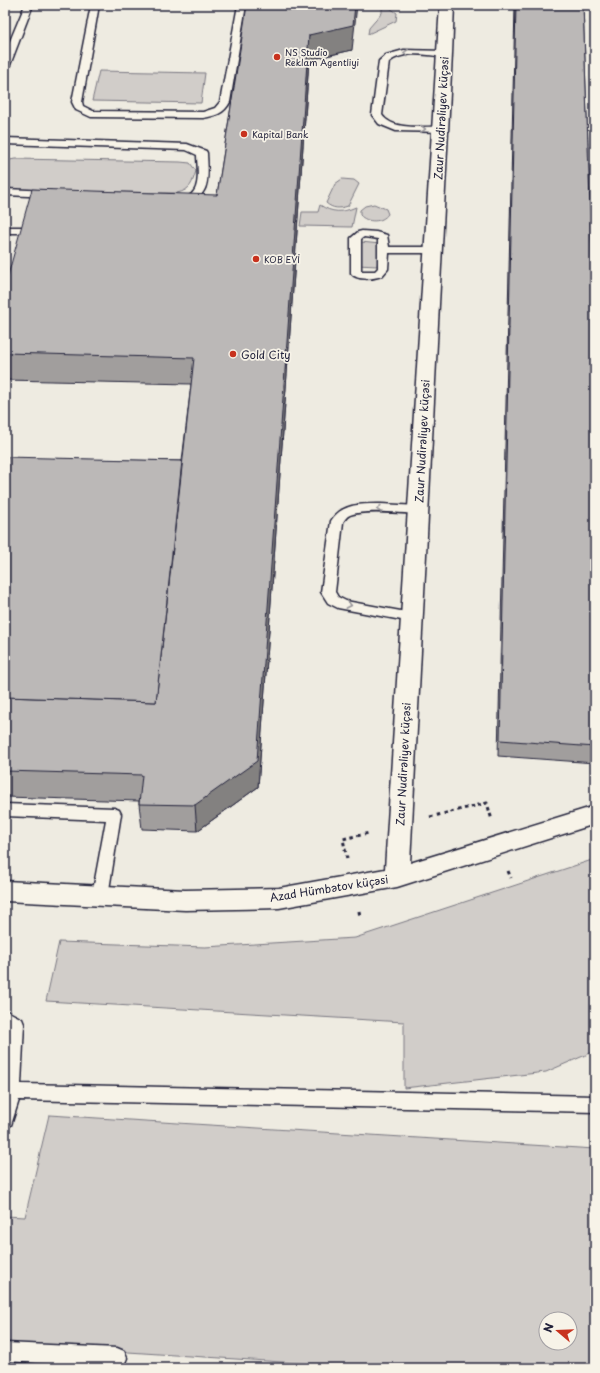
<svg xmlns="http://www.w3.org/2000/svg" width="600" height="1373" font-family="'Playpen Sans',sans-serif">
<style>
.green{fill:#d1cdc9;stroke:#7a7882;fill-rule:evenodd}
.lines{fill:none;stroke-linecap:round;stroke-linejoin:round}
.lane-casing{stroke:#22223b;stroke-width:3}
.secondary-casing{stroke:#22223b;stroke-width:3}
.path{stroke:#22223b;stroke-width:3;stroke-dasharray:3.5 3.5;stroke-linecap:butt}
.lane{fill:#f7f3e8;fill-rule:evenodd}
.secondary{fill:#f7f3e8;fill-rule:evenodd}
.wall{fill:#a19e9d;stroke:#22223b}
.shaded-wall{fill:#838180;stroke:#22223b}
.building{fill:#bbb8b7;stroke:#22223b}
.oneway{stroke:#97959a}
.poi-dot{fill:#c8321e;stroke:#f7f3e8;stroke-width:1.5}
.labels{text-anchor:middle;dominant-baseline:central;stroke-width:3.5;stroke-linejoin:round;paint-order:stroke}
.far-poi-label{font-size:9px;fill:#22223b;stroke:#f7f3e8;text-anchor:start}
.street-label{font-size:11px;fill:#22223b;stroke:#f7f3e8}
.poi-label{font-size:11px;fill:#22223b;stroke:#f7f3e8;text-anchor:start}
</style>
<rect width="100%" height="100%" fill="#eeebe1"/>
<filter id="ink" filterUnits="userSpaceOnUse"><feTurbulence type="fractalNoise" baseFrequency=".025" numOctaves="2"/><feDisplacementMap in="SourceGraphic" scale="8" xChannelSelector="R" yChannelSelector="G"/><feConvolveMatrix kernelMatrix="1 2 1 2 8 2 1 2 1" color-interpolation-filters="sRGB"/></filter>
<g filter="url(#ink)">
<g class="green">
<path d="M387,6L397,13L396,21L368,34L369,28L382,13V8Z"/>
<path d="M99,71L205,73L201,103L92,101Z"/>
<path d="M15,159L180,162L190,163L196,171C192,183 191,190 177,193L5,190V161Z"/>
<path d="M342,179L354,180L359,184L348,206C339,209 333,209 326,203L335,184Z"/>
<path d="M374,204L386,209L388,214C382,223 367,223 360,215V210L365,206Z"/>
<path d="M320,205C332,213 342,213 356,207L352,227L300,226L302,212H318Z"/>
<path d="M361,242L380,244L377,266L357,265Z"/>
<path d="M595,859V1051L546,1072L404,1088V1022L46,1001L59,942L205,947L355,938Z"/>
<path d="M49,1115L595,1149V1368H374L5,1344V1216L25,1217ZM546,1319H570V1343H546Z"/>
</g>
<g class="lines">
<defs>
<g id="lane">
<path d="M25,5H33L10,65L5,68V53Z"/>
<path d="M91,5H99L82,102L83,106L93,111L203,112L215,108L220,102L238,5H246L230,102C224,114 215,116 203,118L91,117L76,110L72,102Z"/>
<path d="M404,50L445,51L450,54L445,57C427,55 404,50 389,62L382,115C393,131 423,126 441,127L446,130L444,132L396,131L379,124L372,115L379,61L386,55Z"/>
<path d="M5,138L187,144L206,151L207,153C208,177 212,199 182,203L177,200L178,198C181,197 185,197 188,196C202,191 197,166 197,155L186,150L5,144Z"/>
<path d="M5,189L51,191L56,194L51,197L5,195Z"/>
<path d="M5,227H23L28,230L23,233H5Z"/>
<path d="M362,231L376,232L387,235L389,247H434L439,250L434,253H389L388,269L382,276C373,279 357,281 351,273V238L358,232ZM364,237L378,239V268L375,271H361V239Z"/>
<path d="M381,504L418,506L422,507L424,510L422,513L418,514C403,513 363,509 350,515C347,516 345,519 343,522L335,592L338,597L346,601L417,614L419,617L417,620L412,622L338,608L328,603L321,592L331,521C342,503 362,504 381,504Z"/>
<path d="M5,804L114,808L119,810L121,814L108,896L106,901L100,902L94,901L92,896L106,820L5,816Z"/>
<path d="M5,1010L22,1019L24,1024L21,1084L595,1096V1112L19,1100L11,1125L5,1127V1068L8,1027L5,1026Z"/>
<path d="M5,1343L117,1348L124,1351L127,1358L124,1365L117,1368L5,1361Z"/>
</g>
<path id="secondary" d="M440,5H454L452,54L410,863L595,806V824L397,887L279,908L185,910L5,901V881L185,890L279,888L385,869Z"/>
</defs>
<use href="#lane" class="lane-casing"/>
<use href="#secondary" class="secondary-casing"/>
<g class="path">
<path d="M430,817L487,803L492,820"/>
<path d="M347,859L343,839L369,833"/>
<path d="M508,871L511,878"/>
<path d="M359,911L360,917"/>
</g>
<use href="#lane" class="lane"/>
<use href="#secondary" class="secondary"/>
</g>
<g class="wall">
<path d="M247,5L352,50L309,60L258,787L197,831L142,829L139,804V801L5,797V458L182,461L191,384L5,380V286L217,195Z"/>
<path d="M515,5H583L595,341V763L498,756Z"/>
</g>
<path class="shaded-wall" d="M355,5H357L352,50L309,60L258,787L197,831L195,805L309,35Z"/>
<g class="building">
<path d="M247,5H355L353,25L309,35L257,761L195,805L139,804L142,775L5,771V697L156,702L194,358L5,353V286L32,189L217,195Z"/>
<path d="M516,5H583L595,341V747L500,740Z"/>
<path d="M5,457L182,461L156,702L5,697Z"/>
</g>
<defs><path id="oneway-chevron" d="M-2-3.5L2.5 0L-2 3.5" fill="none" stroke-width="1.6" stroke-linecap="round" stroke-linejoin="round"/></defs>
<g class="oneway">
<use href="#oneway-chevron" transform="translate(406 53) rotate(-179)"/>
<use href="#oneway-chevron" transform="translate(423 129) rotate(3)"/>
<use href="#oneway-chevron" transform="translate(379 509) rotate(178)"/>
<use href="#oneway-chevron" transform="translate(349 605) rotate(11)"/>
</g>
</g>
<g class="poi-dot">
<circle cx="277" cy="57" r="4"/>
<circle cx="244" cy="134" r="4"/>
<circle cx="256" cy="259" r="4"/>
<circle cx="233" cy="354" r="4"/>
</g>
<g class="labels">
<g class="far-poi-label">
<text x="285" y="52">NS Studio<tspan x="285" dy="10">Reklam Agentliyi</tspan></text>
<text x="252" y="134">Kapital Bank</text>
<text x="264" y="259">KOB EVİ</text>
</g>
<g class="street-label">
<text transform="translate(441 118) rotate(-87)">Zaur Nudirəliyev küçəsi</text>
<text transform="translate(422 441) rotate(-87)">Zaur Nudirəliyev küçəsi</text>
<text transform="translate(403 764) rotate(-87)">Zaur Nudirəliyev küçəsi</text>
<text transform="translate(329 888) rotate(-9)">Azad Hümbətov küçəsi</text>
</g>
<g class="poi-label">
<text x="241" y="354">Gold City</text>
</g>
</g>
<rect width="600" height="1373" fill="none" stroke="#f7f3e8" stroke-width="20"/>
<rect x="10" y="10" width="580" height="1353" fill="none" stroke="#22223b" stroke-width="1.5" filter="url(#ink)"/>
<g transform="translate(558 1331) rotate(289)"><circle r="19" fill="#f7f3e8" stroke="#a29fa3"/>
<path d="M0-3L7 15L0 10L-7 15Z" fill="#c8321e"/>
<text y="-6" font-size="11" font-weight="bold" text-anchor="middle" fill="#22223b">N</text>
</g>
</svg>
